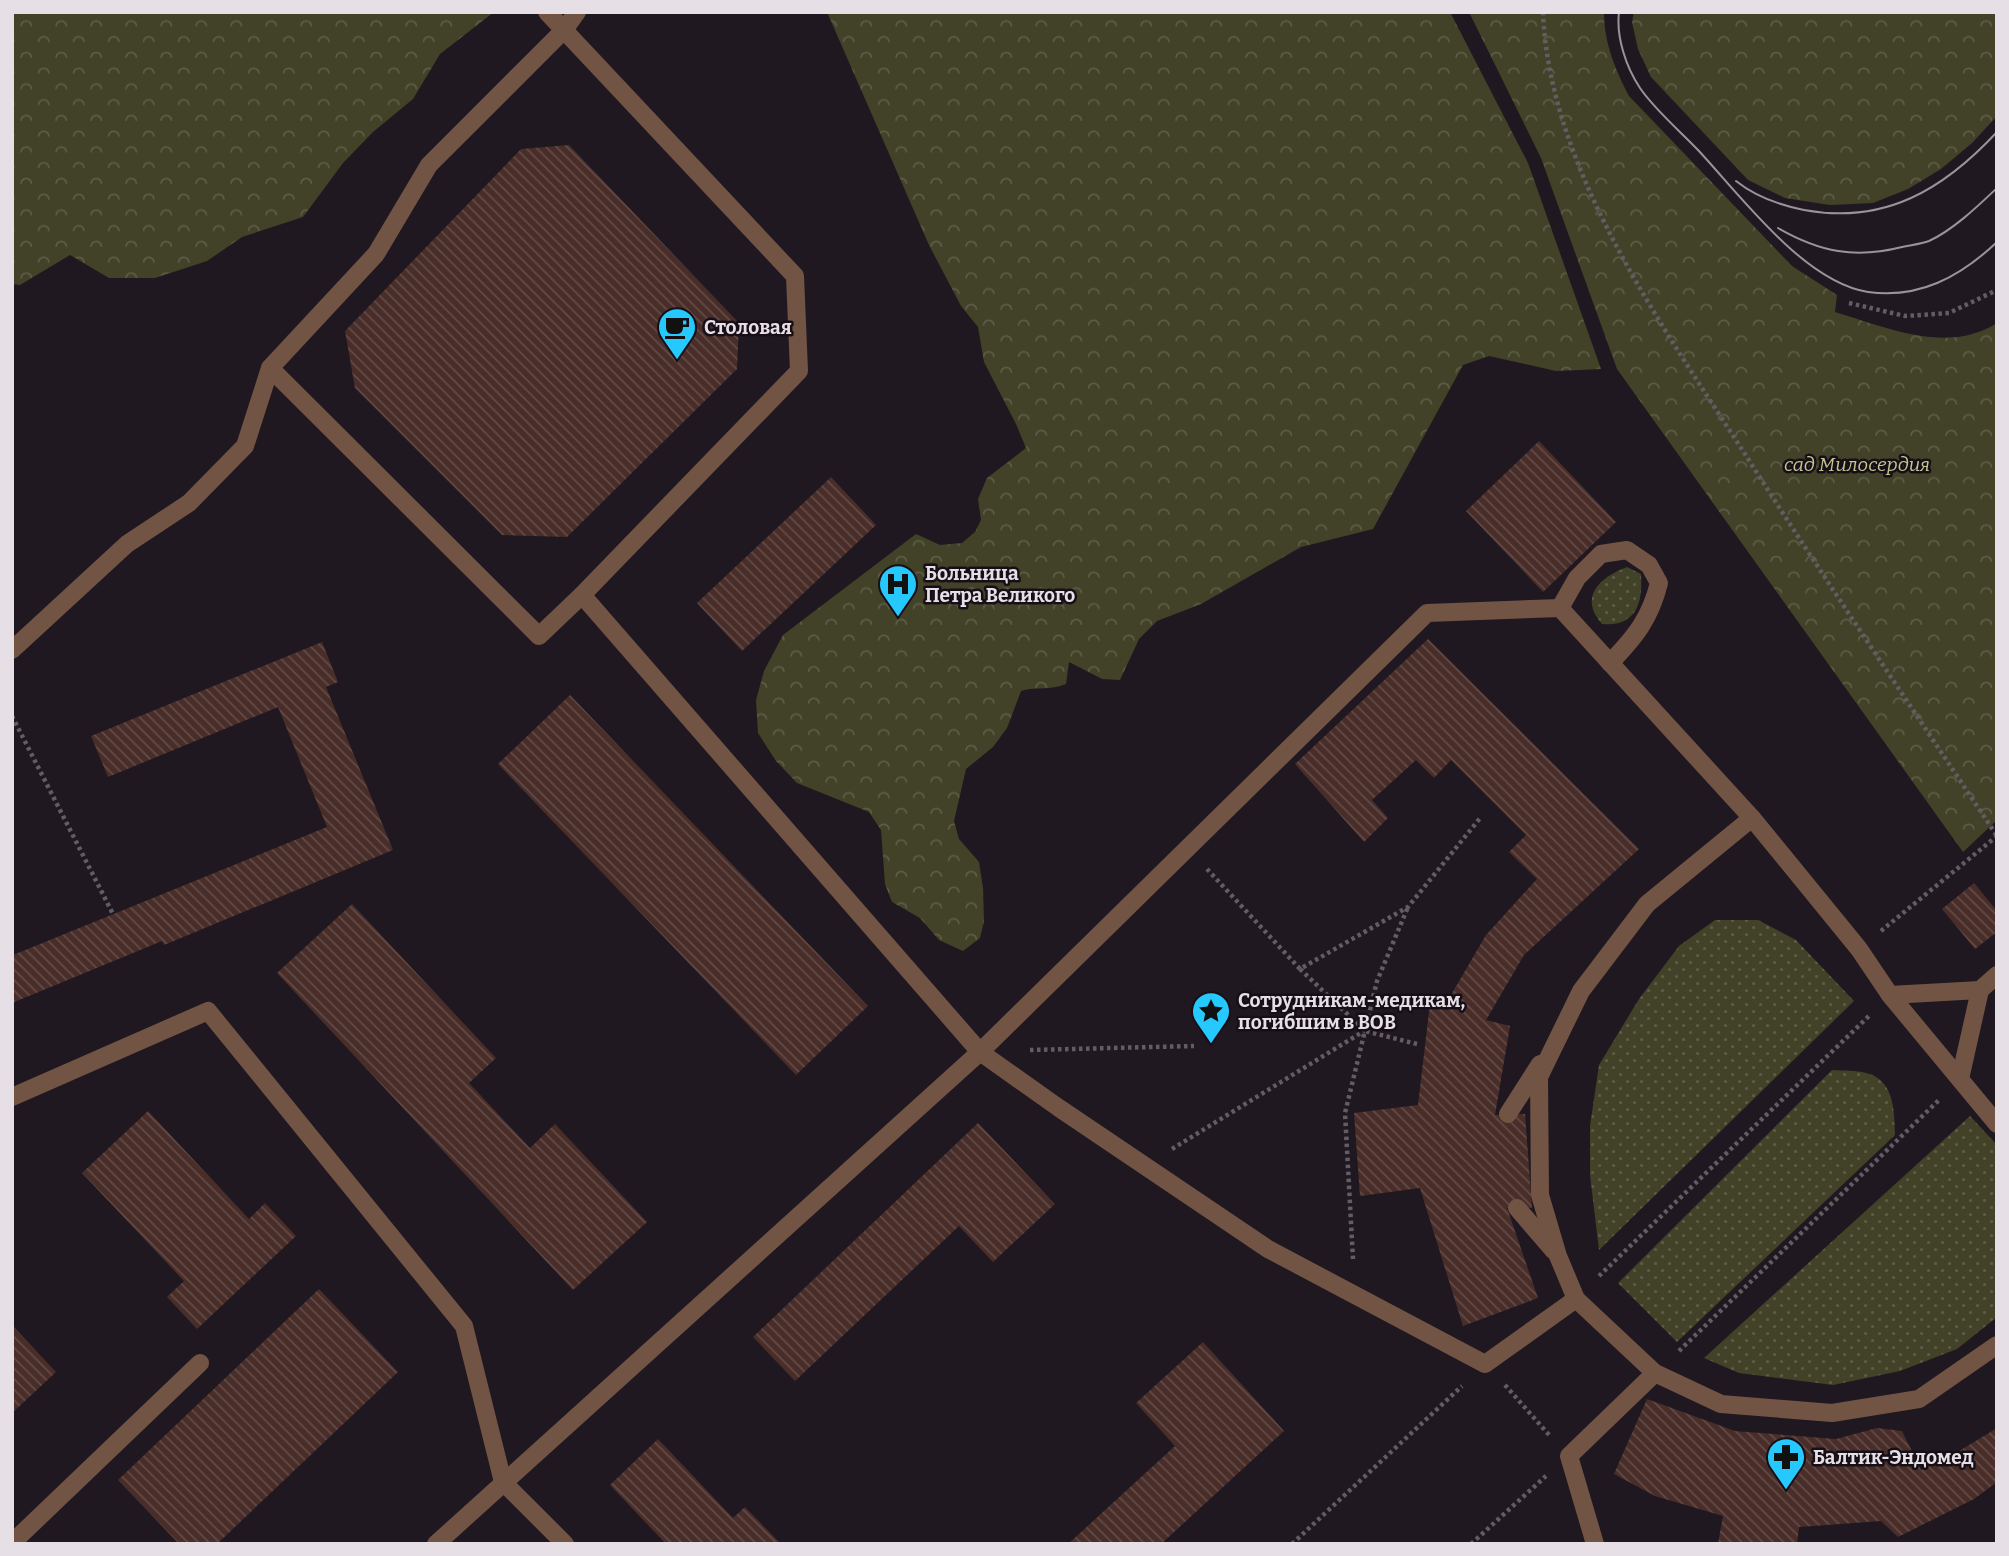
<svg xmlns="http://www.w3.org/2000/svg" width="2009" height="1556" font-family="Bitter,serif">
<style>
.grass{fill:url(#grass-dots)}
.forest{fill:url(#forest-crowns)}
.building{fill:url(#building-back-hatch)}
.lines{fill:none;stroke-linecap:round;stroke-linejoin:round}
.path{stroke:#635c63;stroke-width:4.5;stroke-dasharray:3.5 3.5;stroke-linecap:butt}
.lane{stroke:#725445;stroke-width:18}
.tram{stroke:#9a939a;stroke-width:2}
.labels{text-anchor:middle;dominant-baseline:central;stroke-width:5;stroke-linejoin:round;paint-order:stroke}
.poi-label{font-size:19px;font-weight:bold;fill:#e6e0e6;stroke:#170f17;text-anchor:start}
.park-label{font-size:19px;font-style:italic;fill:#c2c58e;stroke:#170f17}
</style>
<defs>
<pattern id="grass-dots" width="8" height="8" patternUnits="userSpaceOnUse" patternTransform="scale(1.75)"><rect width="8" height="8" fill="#414227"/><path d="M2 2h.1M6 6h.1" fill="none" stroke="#5c5d46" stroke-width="1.8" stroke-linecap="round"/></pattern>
<pattern id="forest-crowns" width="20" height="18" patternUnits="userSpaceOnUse" patternTransform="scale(1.75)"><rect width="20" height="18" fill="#414227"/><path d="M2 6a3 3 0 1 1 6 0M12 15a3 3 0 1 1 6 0" fill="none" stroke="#5c5d46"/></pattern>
<pattern id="building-back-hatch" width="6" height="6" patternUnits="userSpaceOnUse" patternTransform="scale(1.75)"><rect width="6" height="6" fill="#492d28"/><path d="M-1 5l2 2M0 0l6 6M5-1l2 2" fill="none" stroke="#634b47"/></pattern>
</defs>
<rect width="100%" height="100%" fill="#201820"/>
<g class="grass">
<path d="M1627,567L1641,574C1643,603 1636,627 1602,624C1578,597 1600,577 1627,567Z"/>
<path d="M1715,920H1758L1796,940L1854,1001L1599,1250L1590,1175V1126L1599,1065L1639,999L1679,946Z"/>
<path d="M1832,1070C1843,1071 1856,1070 1866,1073C1895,1080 1894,1112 1895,1135L1677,1342L1618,1283Z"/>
<path d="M1970,1116L1997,1145V1317L1957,1349L1900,1371L1833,1385L1739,1373L1704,1358Z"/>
</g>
<g class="forest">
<path d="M12,12H494L440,54L413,99L373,132L343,163L303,217L242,237L207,261L155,278H109L70,255L20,285L12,284Z"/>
<path d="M827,12H1450L1528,163L1601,369L1556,371L1489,356L1463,365L1373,529L1301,547L1201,604L1157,621L1139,639L1120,680L1102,679L1069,662L1066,684C1050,691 1036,686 1021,691L1007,728L993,747L966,769L954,821L959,839L979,862L983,888L984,921L980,938L963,951L939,940L920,918L892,902L885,884L881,830L869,812L797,783L776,761L758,733L756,700L764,671L783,635L916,534L940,545L962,543L975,532L981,520L978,499L987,478L1026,448L1016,424L984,362L978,327L961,306L929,245Z"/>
<path d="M1469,12H1604C1604,43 1615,69 1629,96L1792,266L1837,295L1835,312C1885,327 1948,355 1997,323V820L1963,852L1617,369L1541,158Z"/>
<path d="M1634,12H1997V116L1972,143L1941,169L1908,189L1873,203L1830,205L1785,198L1748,180L1651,77L1638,49L1632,22Z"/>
</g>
<g class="building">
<path d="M569,145L739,323L737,369L567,537L502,535L355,388L345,331L521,149Z"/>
<path d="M1539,441L1616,522L1543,592L1466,511Z"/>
<path d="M831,477L876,525L742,651L697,603Z"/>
<path d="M1428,639L1639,849L1524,955L1486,1020L1510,1026L1495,1115L1525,1114L1532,1208H1507L1538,1298L1463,1326L1420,1188L1360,1196L1354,1113L1418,1105L1430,1003L1444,1007L1486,935L1537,879L1509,852L1526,835L1451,760L1434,778L1416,760L1372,800L1388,818L1364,842L1295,764Z"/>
<path d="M322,642L338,682L326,687L393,850L164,945L162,941L12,1003L13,955L327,827L278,707L108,777L91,736Z"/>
<path d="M570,695L868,1006L796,1075L498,764Z"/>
<path d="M1974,883L1997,911V932L1975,949L1942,909Z"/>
<path d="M352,904L496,1058L469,1083L530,1148L555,1124L647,1222L573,1290L277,973Z"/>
<path d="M148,1111L249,1219L265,1203L296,1236L197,1329L167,1297L184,1281L82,1173Z"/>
<path d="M978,1123L1055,1204L993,1262L959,1226L795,1381L753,1337Z"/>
<path d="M319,1289L398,1372L217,1544H179L118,1480Z"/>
<path d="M12,1325L56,1372L12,1413Z"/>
<path d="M1203,1342L1284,1431L1161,1544H1068L1175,1446L1136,1403Z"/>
<path d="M1647,1399L1735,1431L1836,1439L1877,1428L1902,1431L1921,1470L1956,1453L1997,1428V1482L1974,1499L1898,1537L1881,1521L1799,1527L1797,1544H1718L1723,1516L1655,1496L1614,1474Z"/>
<path d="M658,1439L733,1518L745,1507L781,1544H666L610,1485Z"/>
</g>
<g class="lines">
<g class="path">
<path d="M1543,12C1549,168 1661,324 1743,451C1825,580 1912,708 1997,836"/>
<path d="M1849,303L1905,316L1949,313L1997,290"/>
<path d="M12,716L113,914"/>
<path d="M1207,869L1300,969L1408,907L1481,817"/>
<path d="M1881,931L1997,836"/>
<path d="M1300,969L1365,1031L1417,1044"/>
<path d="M1030,1050L1194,1046"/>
<path d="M1172,1149L1364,1031"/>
<path d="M1353,1259L1345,1113L1377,981L1408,907"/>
<path d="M1599,1276L1870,1015"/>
<path d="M1679,1351L1940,1099"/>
<path d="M1505,1385L1550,1436"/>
<path d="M1292,1544L1462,1386"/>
<path d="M1471,1544L1546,1476"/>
</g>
<g class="lane">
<path d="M547,12L795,276L799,371L582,595L980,1052L1059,1108L1268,1249L1485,1364L1576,1299"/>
<path d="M270,368L539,636L582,595"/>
<path d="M1560,608L1577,578L1601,554L1627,550L1649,565L1659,583C1650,619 1635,637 1610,663"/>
<path d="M12,650L127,544L189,503L245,446L270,368L376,254L429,165L564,30L577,12"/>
<path d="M1890,995L1980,990L1997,975"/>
<path d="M1960,1079L1980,990"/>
<path d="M12,1097L208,1011L464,1326L503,1482L565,1544"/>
<path d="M1508,1114L1540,1064"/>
<path d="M1997,1124L1890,995L1859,949L1752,818L1647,904L1581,991L1539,1077L1540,1195L1558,1256L1576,1299L1655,1373L1721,1404L1832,1413L1919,1399L1997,1345"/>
<path d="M1517,1208L1554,1251"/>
<path d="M12,1543L200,1363"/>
<path d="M436,1544L980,1052L1427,613L1560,608L1752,818"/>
<path d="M1595,1544L1569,1456L1655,1373"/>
</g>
<g class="tram">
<path d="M1619,12C1616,37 1626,67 1640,88C1654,109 1681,132 1698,150C1741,196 1804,282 1868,292C1919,299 1960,277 1997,242"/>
<path d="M1736,181C1756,197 1779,205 1804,210C1885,225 1944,189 1997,132"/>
<path d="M1778,228C1820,252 1855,259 1902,247C1911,245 1921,244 1929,241C1953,230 1978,206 1997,188"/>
</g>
</g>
<defs>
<symbol id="cafe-pin" viewBox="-11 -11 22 30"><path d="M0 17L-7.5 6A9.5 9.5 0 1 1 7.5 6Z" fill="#26c9fe" stroke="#170f17"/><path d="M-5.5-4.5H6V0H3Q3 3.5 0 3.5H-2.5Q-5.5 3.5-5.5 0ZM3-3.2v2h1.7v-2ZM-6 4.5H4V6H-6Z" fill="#111"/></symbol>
<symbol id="hospital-pin" viewBox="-11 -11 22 30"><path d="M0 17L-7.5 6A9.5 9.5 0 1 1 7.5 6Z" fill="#26c9fe" stroke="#170f17"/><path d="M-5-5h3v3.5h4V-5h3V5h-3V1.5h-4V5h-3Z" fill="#111"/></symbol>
<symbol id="sight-pin" viewBox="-11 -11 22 30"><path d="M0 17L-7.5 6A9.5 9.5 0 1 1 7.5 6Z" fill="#26c9fe" stroke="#170f17"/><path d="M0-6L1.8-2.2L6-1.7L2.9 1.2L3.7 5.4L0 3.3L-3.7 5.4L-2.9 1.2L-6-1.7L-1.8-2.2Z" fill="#111"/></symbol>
<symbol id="pharmacy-pin" viewBox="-11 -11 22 30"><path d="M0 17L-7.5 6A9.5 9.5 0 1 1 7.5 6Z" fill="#26c9fe" stroke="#170f17"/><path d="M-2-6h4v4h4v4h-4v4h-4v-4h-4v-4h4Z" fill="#111"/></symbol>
</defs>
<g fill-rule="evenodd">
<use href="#cafe-pin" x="655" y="305" width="44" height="60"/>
<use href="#hospital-pin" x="876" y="562" width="44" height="60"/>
<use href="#sight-pin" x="1189" y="989" width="44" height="60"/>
<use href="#pharmacy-pin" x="1764" y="1435" width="44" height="60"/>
</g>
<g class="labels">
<g class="poi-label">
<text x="704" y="327">Столовая</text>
<text x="925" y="573">Больница<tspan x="925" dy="22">Петра Великого</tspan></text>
<text x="1238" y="1000">Сотрудникам-медикам,<tspan x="1238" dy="22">погибшим в ВОВ</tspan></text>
<text x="1813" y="1457">Балтик-Эндомед</text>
</g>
<g class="park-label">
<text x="1857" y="464">сад Милосердия</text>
</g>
</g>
<rect width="2009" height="1556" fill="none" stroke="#e6e0e6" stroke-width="28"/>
</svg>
